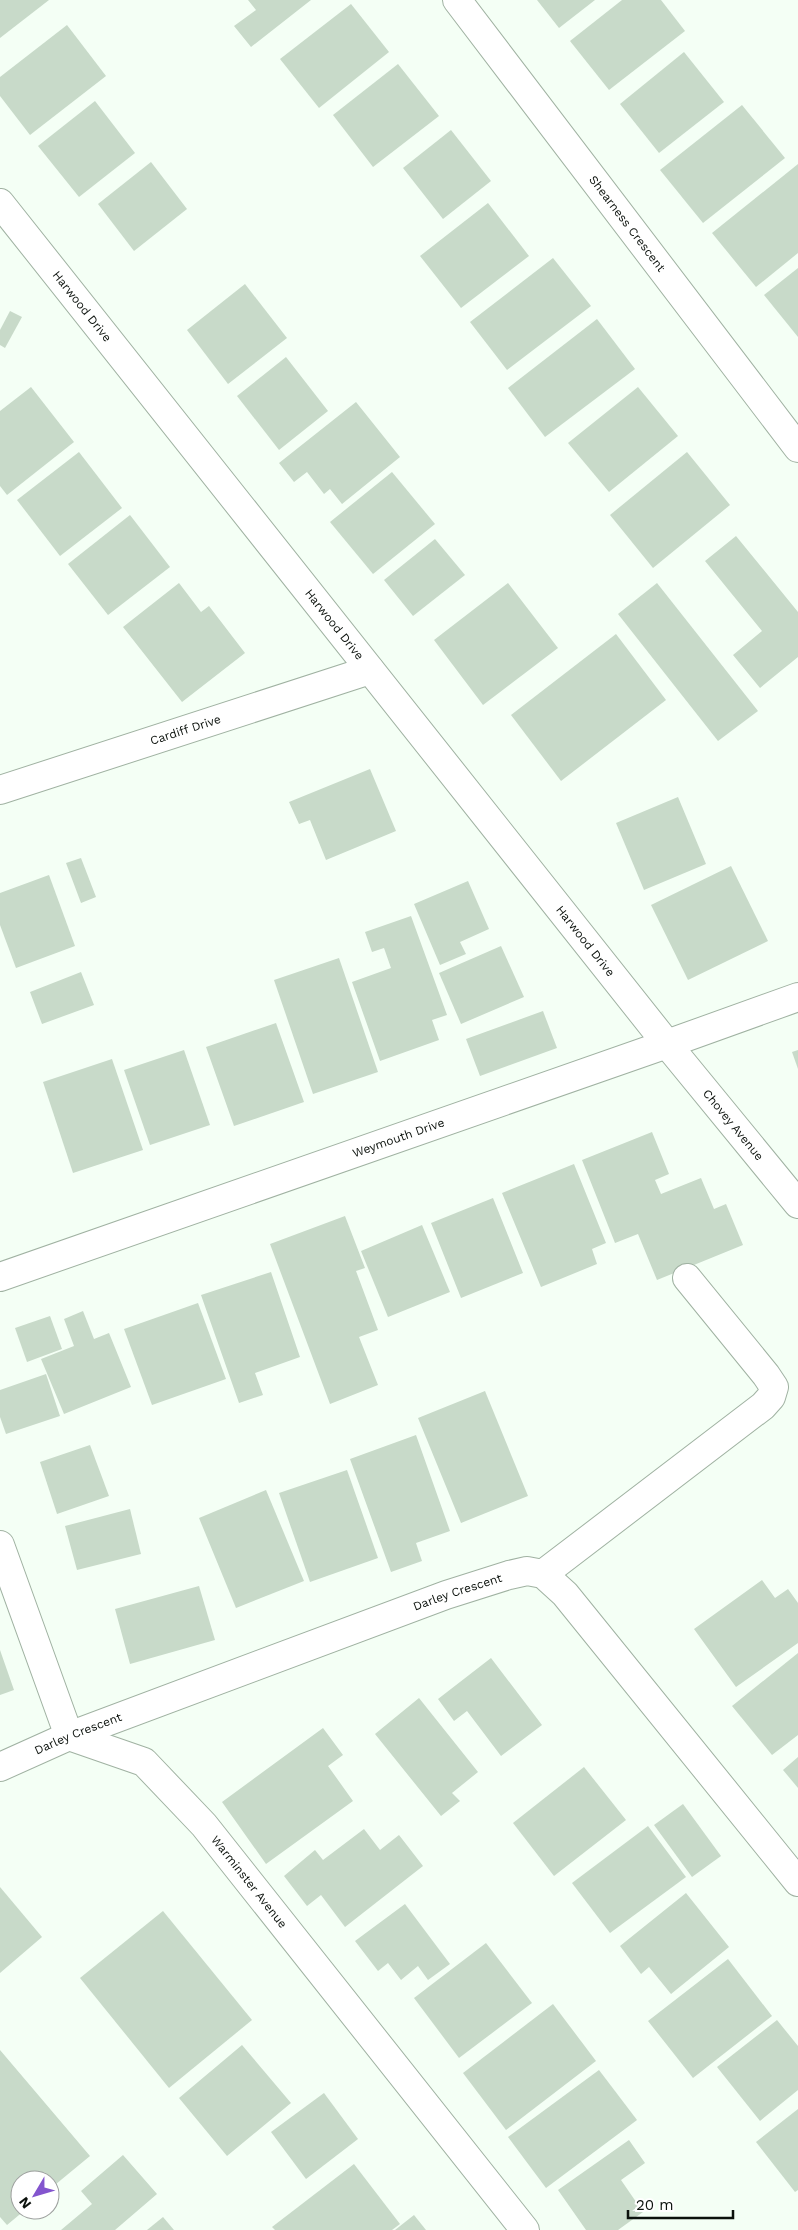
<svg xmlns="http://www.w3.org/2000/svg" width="798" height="2230" font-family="'Work Sans',sans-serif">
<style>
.building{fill:#c8dac9}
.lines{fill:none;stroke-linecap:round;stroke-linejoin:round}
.minor-casing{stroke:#a0b2a2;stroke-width:30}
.minor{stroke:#fff;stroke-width:28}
.labels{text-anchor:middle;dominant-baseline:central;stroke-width:4;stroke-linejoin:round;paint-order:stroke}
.street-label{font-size:12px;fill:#0b110c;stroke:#fff}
</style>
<rect width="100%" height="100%" fill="#f4fff5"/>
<g class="building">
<path d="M0,0H49L0,38Z"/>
<path d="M248,0H311L251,47L234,26L256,10Z"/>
<path d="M537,0H595L559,28Z"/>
<path d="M622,0H661L685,31L609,90L570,41Z"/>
<path d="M351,4L389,52L319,108L280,59Z"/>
<path d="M67,25L106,76L30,135L0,96V77Z"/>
<path d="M684,52L724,102L659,153L620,104Z"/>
<path d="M398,64L439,116L373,167L333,115Z"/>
<path d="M95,101L135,153L79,197L38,146Z"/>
<path d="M742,105L785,158L703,223L660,170Z"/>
<path d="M451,130L491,181L443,219L403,168Z"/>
<path d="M151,162L187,209L134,251L98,204Z"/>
<path d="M798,164V253L756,287L712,233Z"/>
<path d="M488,203L529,256L461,308L420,256Z"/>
<path d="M553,258L591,306L507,370L470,322Z"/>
<path d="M798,268V337L764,295Z"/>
<path d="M245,284L287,338L228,384L187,330Z"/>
<path d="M10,311L22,317L5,348L0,345V330Z"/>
<path d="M597,319L635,369L545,437L508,388Z"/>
<path d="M286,357L328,411L279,450L237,396Z"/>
<path d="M31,387L74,442L7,495L0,486V411Z"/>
<path d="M638,387L678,436L609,492L568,443Z"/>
<path d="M356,402L400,457L342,504L330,489L324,494L307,472L294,482L279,463Z"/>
<path d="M79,452L122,508L60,556L17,500Z"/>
<path d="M687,452L730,505L653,568L610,515Z"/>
<path d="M392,472L435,524L373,574L330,522Z"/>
<path d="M130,515L170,567L108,615L68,564Z"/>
<path d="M736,536L798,612V657L760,688L733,655L762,631L705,561Z"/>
<path d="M435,539L465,575L413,616L384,580Z"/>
<path d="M179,583L201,612L209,606L245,653L182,702L123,627Z"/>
<path d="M508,583L558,648L483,705L434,640Z"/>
<path d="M657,583L758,711L718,741L618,614Z"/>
<path d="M616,634L666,700L561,781L511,715Z"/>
<path d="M370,769L396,831L326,860L310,820L299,824L289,802Z"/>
<path d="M678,797L706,864L644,890L616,823Z"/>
<path d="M81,858L96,897L81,903L66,863Z"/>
<path d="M731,866L768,941L688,980L651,905Z"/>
<path d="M49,875L75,946L16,968L0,925V893Z"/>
<path d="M468,881L489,929L460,942L466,954L440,965L414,904Z"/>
<path d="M411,916L447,1015L432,1020L439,1040L380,1061L352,982L391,968L384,948L372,952L365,932Z"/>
<path d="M501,946L524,997L461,1024L439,973Z"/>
<path d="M339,958L378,1072L313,1094L274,980Z"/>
<path d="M81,972L94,1005L42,1024L30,992Z"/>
<path d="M543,1011L557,1048L480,1076L466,1039Z"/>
<path d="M276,1023L304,1102L234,1126L206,1047Z"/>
<path d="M184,1050L210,1125L150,1145L124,1070Z"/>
<path d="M798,1050V1069L792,1052Z"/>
<path d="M112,1059L143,1150L73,1173L43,1082Z"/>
<path d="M652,1132L669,1174L655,1180L661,1194L701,1178L714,1209L726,1204L743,1245L657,1280L638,1234L615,1243L582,1160Z"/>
<path d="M574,1164L606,1243L592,1249L597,1264L541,1287L502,1193Z"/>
<path d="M493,1198L523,1273L461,1298L431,1223Z"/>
<path d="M345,1216L365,1268L356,1271L378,1330L359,1337L378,1385L330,1404L270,1244Z"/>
<path d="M422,1225L450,1292L388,1317L361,1251Z"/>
<path d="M271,1272L300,1357L255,1373L263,1395L239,1403L201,1295Z"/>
<path d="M198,1303L226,1379L152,1405L124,1329Z"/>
<path d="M83,1311L94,1339L109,1333L131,1387L64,1414L41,1359L74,1346L64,1319Z"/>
<path d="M50,1316L62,1349L27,1362L15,1328Z"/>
<path d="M46,1374L60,1416L6,1434L0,1417V1390Z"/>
<path d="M485,1391L528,1496L461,1523L418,1418Z"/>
<path d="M416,1435L450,1531L416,1543L422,1561L391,1572L350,1459Z"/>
<path d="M90,1445L109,1496L57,1514L40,1462Z"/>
<path d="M347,1470L378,1558L310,1582L279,1493Z"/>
<path d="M266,1490L304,1581L236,1608L199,1518Z"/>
<path d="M130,1509L141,1554L77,1570L65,1526Z"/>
<path d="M762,1580L775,1598L788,1589L798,1603V1643L736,1687L694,1629Z"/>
<path d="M199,1586L215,1640L130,1664L115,1609Z"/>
<path d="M0,1650L14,1690L0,1695Z"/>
<path d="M798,1653V1735L772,1755L732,1706Z"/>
<path d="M491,1658L542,1725L501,1756L467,1711L454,1721L438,1699Z"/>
<path d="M419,1698L478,1772L452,1793L460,1801L441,1816L375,1734Z"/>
<path d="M323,1728L343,1755L328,1766L353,1801L266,1864L222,1802Z"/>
<path d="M798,1757V1788L783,1770Z"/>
<path d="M584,1767L626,1820L554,1876L513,1823Z"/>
<path d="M683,1804L721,1856L692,1877L654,1825Z"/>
<path d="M648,1826L686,1877L610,1933L572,1883Z"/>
<path d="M364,1829L380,1850L399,1835L423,1866L345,1927L321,1895L307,1906L284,1876L315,1850L323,1860Z"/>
<path d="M0,1887L42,1937L0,1973Z"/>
<path d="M686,1893L729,1947L671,1994L649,1967L641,1974L620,1946Z"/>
<path d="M405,1904L450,1964L428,1980L418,1966L401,1980L388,1963L378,1971L355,1941Z"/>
<path d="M163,1911L252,2020L169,2088L80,1978Z"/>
<path d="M486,1943L532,2003L459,2058L414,1998Z"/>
<path d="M728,1959L772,2016L693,2078L648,2021Z"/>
<path d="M553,2004L596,2061L506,2130L463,2073Z"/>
<path d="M777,2020L798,2046V2090L760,2121L717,2067Z"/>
<path d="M242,2045L291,2103L227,2156L179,2098Z"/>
<path d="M0,2050L90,2156L50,2189V2180H20V2210H25L7,2225L0,2217Z"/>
<path d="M599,2070L637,2120L546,2188L508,2137Z"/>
<path d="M324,2093L358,2139L306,2179L271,2132Z"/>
<path d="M798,2109V2190L795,2192L756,2142Z"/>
<path d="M629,2140L645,2163L621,2180L643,2212L618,2230H586L558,2190Z"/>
<path d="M123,2155L157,2194L115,2230H61L92,2204L81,2191Z"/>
<path d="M354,2164L400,2224L392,2230H275L272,2227Z"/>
<path d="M414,2215L426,2230H395Z"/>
<path d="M163,2217L174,2230H147Z"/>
</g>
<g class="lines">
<defs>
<g id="minor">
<path id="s1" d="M457,0L798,448"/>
<path id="s2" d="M0,203L667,1044L798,1204"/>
<path id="s3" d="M0,790L370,670"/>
<path id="s4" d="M0,1277L667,1044L798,997"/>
<path id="s5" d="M0,1545L69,1736L144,1762L204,1825L525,2230"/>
<path d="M543,1574L763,1406L771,1397L774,1387L766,1375L687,1278"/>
<path id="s6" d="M0,1767L69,1736L446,1595L509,1575L527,1571L543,1574L565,1594L798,1882"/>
</g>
</defs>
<use href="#minor" class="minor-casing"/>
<use href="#minor" class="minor"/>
</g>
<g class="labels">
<g class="street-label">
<text stroke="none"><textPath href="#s1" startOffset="281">Shearness Crescent</textPath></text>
<text stroke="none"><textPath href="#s2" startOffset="132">Harwood Drive</textPath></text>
<text stroke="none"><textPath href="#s2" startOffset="538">Harwood Drive</textPath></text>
<text stroke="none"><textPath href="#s3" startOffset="195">Cardiff Drive</textPath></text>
<text stroke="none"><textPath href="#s2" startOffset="942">Harwood Drive</textPath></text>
<text stroke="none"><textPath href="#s2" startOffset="1178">Chovey Avenue</textPath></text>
<text stroke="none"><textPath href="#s4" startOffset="422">Weymouth Drive</textPath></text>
<text stroke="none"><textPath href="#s6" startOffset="490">Darley Crescent</textPath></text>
<text stroke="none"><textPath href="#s6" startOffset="85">Darley Crescent</textPath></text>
<text stroke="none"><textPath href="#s5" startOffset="442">Warminster Avenue</textPath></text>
</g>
</g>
<g transform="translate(35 2195) rotate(232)"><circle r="24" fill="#ffffff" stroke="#9da09e"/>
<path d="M0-4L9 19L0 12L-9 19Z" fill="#8355ce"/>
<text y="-8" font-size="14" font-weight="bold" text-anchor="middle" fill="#0b110c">N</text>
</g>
<path d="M628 2210v8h105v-8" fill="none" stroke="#0b110c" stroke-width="2.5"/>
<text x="636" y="2210" font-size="15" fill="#0b110c" stroke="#ffffff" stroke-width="4" paint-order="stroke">20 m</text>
</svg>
